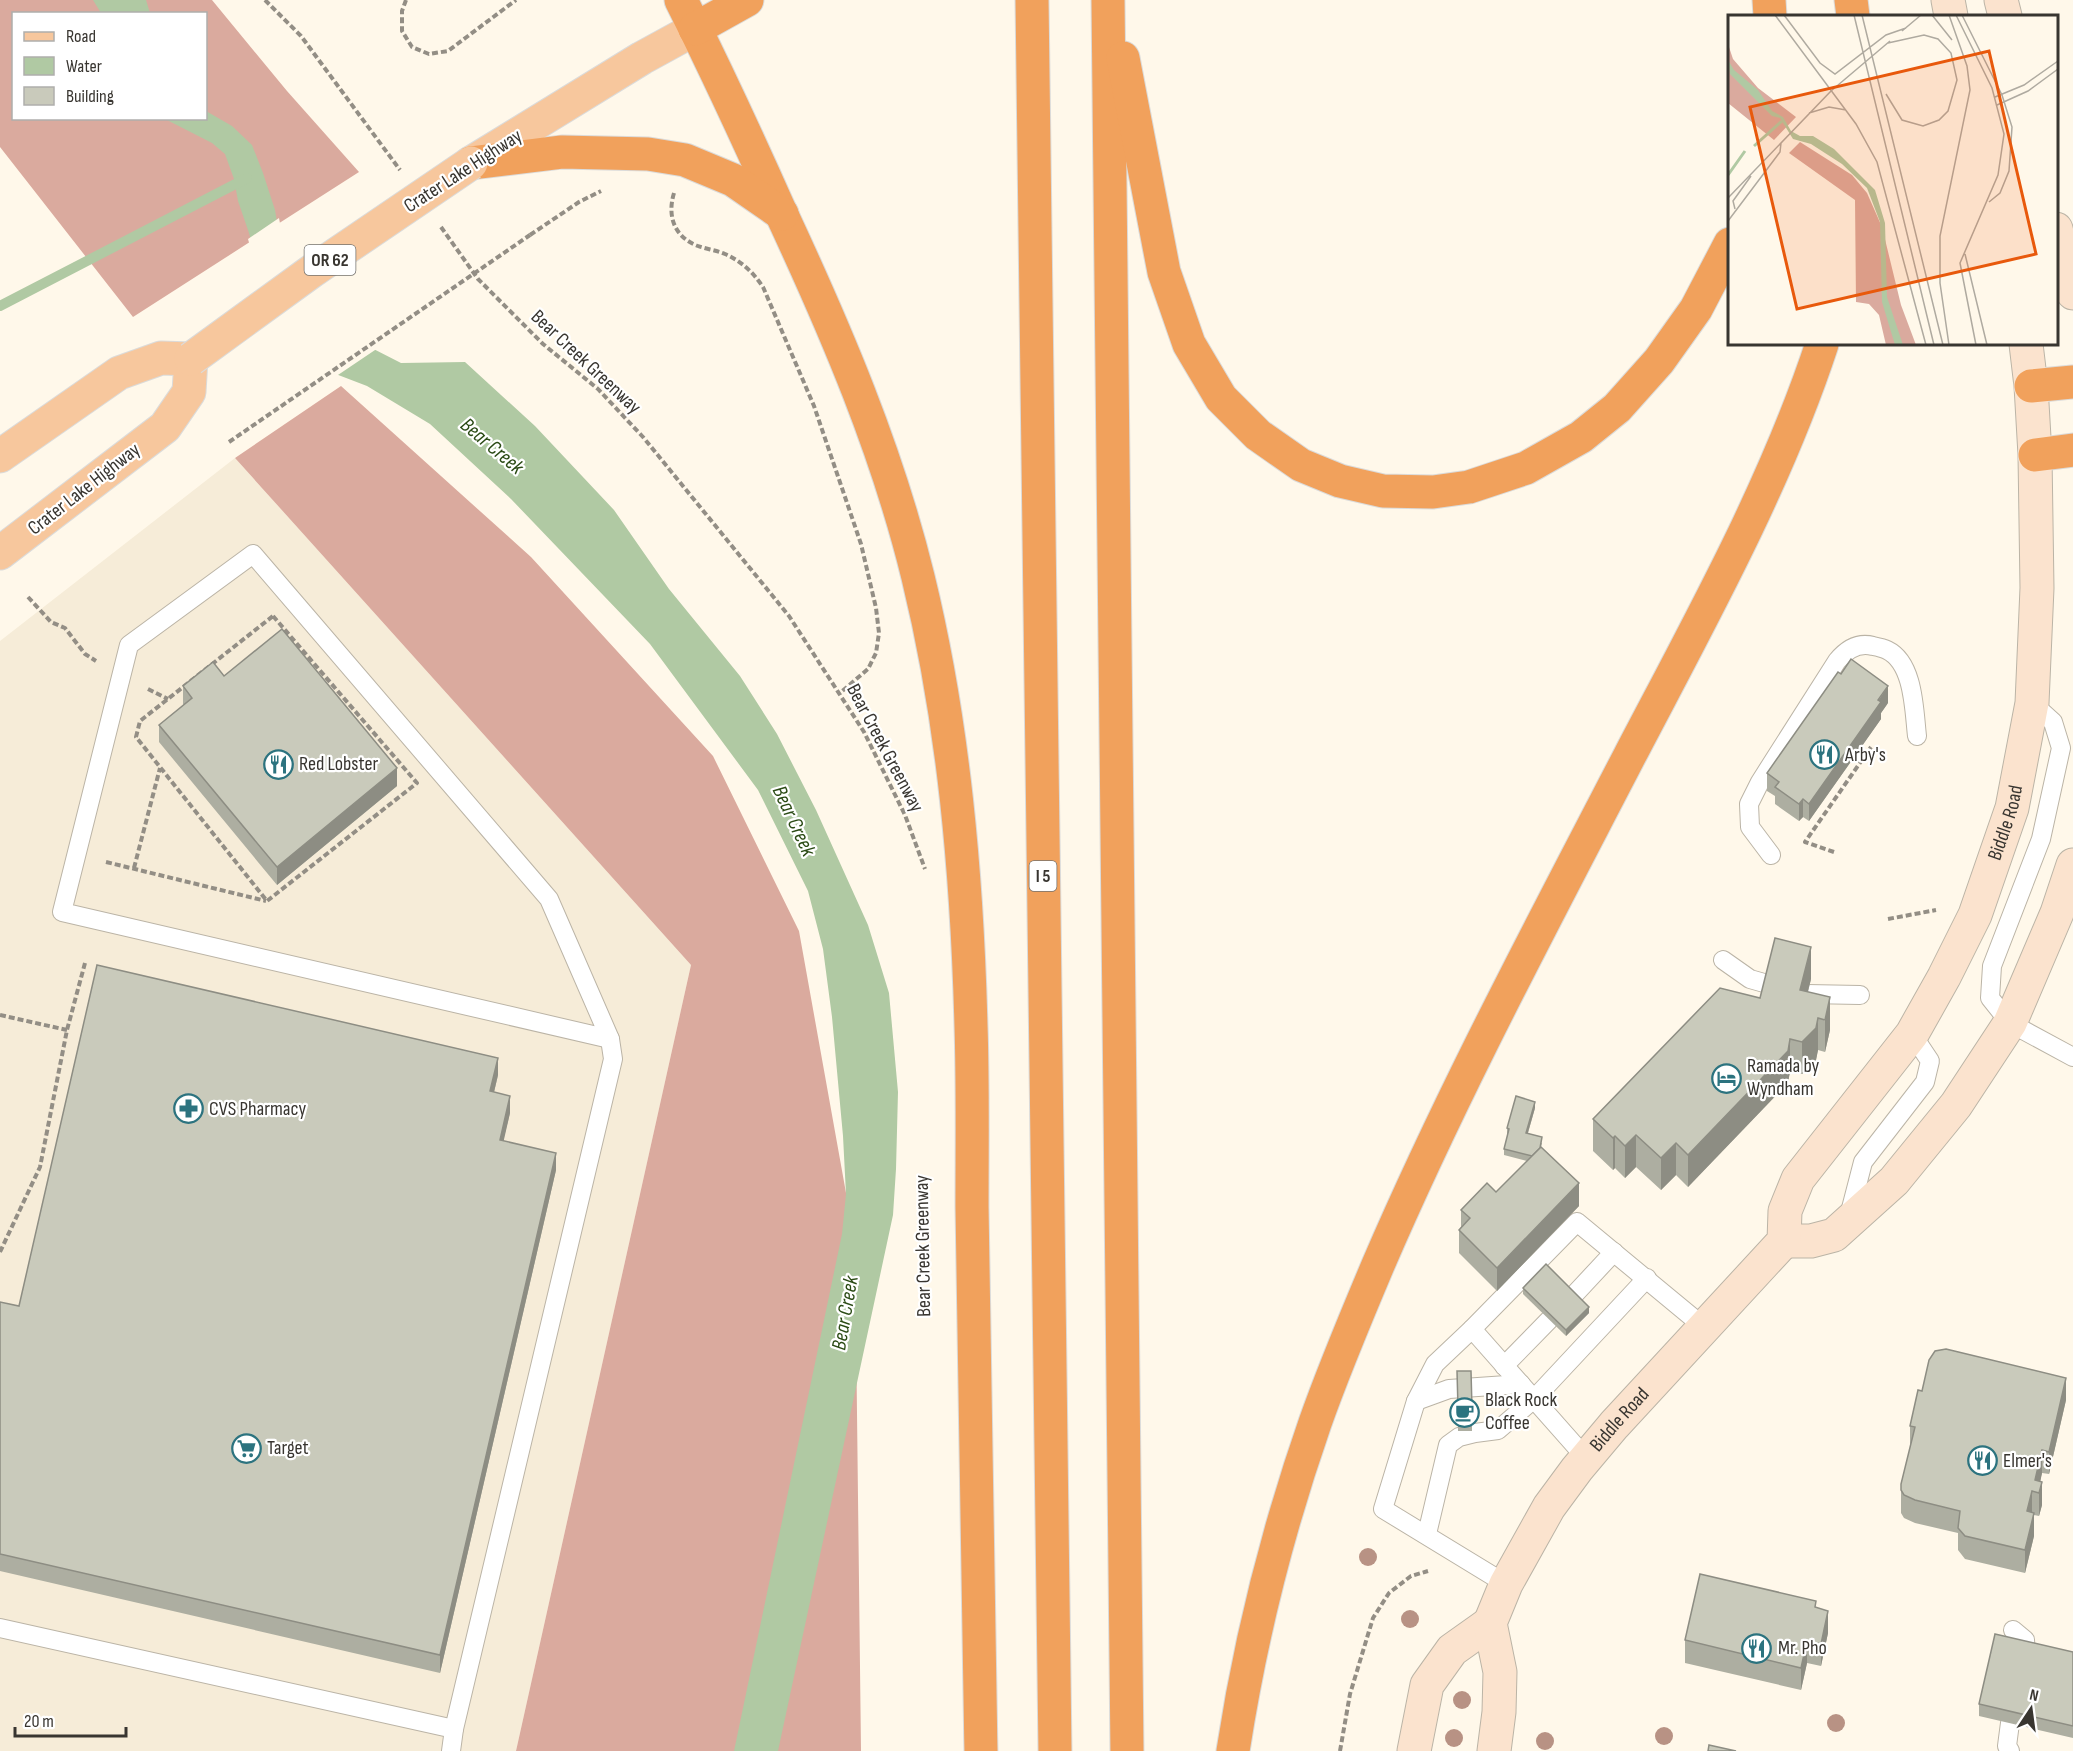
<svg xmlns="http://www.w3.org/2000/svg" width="2073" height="1751" font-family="'Sofia Sans Condensed',sans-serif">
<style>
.built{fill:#f6ecd8}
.forest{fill:#daaa9e;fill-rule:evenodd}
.water{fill:#b0c9a3}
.pier{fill:#fff8ea}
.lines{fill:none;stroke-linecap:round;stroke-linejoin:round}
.stream{stroke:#b0c9a3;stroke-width:10}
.lane-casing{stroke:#bbb4a6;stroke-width:20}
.secondary-casing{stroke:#bbb4a6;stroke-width:35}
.primary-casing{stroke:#dbdbda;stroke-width:35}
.highway-casing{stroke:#dbdbda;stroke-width:35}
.path{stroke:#938e85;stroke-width:4;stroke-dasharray:6 3;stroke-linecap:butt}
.lane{stroke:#fff;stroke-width:18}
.secondary{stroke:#fbe3ce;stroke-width:33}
.primary{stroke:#f7c79d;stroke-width:33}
.highway{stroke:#f1a15c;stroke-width:33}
.primary-bridge-casing{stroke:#dbdbda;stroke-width:35;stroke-linecap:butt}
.path-bridge{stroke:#938e85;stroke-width:4;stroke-dasharray:6 3;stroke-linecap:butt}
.primary-bridge{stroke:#f7c79d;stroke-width:33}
.tree{fill:#b89284}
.wall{fill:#adaea1}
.shaded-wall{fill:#8d8d83}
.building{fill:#c9cabb;stroke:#8d8d83;stroke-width:1.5}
.labels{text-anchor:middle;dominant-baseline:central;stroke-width:4.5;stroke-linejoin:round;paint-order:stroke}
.shield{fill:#fff;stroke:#74726e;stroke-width:1.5}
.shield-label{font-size:18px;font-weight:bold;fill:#383530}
.street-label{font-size:20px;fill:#383530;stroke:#fff}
.poi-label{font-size:20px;fill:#383530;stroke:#fff;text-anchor:start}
.water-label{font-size:21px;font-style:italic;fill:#2b4b15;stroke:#fff}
.inset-river{fill:none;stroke:#b0c9a3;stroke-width:3}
.inset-road{fill:none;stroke:#afaaa0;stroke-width:1.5}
.view{fill:#e8590c;fill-opacity:0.15;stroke:#e8590c;stroke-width:3}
.inset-edge{fill:none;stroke:#383530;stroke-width:3}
</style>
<rect width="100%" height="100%" fill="#fff8ea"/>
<path class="built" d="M235,458L691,965L516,1751H0V641Z"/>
<g class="forest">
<path d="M0,0H212L287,91L359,172L133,317L0,147ZM14,14H206V118H14Z"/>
<path d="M341,386L531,557L713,756L799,931L855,1243L861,1751H516L691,965L235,458Z"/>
</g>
<g class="water">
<path d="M93,0H146L150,13H101Z"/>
<path d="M206,111L232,126L252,145L263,173L275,210L281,246L293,275L332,325L354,339L401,363L465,362L535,426L614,510L669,589L740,676L777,734L816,810L868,925L889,993L898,1092L896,1169L893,1215L778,1751H734L842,1234L846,1194L843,1136L832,1017L823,949L808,891L758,790L650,644L511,499L430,424L367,386L320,368L258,266L249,233L238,201L234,179L225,154L212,143L165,119L206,118Z"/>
</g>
<path class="pier" d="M279,218L284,245L295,274L316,302L334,323L355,337L378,348L335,377L318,371L292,351L270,317L248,239Z"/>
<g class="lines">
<path class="stream" d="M0,306L247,178"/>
<defs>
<g id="lane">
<path d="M253,554L549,899L610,1039L62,912L129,645Z"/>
<path d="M2032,703L2053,722L2061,748L2041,839L1992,966L1990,998L2010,1023L2073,1057"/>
<path d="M1771,855L1750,827L1749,804L1760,782L1837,661C1846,650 1858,642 1873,646C1878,647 1883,648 1887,650C1914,663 1914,710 1917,736"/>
<path d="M1723,960L1750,979L1771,985"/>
<path d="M1807,994L1860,995"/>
<path d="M1849,1216L1863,1162L1925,1082L1930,1061L1912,1034"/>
<path d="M1573,1296L1614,1252"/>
<path d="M1472,1329L1577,1222L1704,1327"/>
<path d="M1504,1366L1549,1320"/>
<path d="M1416,1401L1449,1389L1521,1384"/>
<path d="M1427,1534L1448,1445L1459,1437L1475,1433L1498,1430L1534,1399L1647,1278"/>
<path d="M1506,1584L1383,1509L1416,1401L1435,1364L1472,1329L1586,1458"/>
<path d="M0,1628L454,1729"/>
<path d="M2013,1630L2025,1640L2026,1653"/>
<path d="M2010,1723L2007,1746L2010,1751"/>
<path d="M451,1751L454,1729L613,1059L610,1039"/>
</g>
<g id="secondary">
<path d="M1948,0L1951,16"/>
<path d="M2001,0L2005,16"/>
<path d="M2056,229L2073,293"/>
<path d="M1784,1241H1811L1834,1235L1894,1181L1956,1105L2010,1023L2057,913L2073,865"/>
<path d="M1414,1751L1427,1685L1452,1650L1490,1623"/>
<path id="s1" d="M1494,1751L1499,1712L1500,1672L1490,1623L1506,1584L1549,1507L1577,1469L1614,1425L1784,1241L1785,1211L1798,1179L1912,1034L1944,977L1975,915L2012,808L2032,703L2037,588L2035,455L2031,386L2026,344"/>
</g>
<g id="primary">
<path d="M471,163L642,58L695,29"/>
<path d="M0,456L119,373L161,358L191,359L189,392L165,427L0,553"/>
</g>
<g id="highway">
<path d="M681,0C716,70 749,141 781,213C836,331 887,450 918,577C954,724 967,875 971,1026C973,1087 972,1147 972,1207C974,1389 977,1570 981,1751"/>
<path d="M1032,0L1055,1751"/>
<path d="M1108,0L1127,1751"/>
<path d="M1769,0L1770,16"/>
<path d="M1851,0L1853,16"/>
<path d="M695,29L747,0"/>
<path d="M1123,58L1164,272L1189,344L1221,398L1258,435L1301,465L1340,481L1383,491L1433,492L1469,487L1526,468L1581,437L1617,408L1659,361L1696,309L1730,244"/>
<path d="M471,163L562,152L648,154L685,160L733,180L782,214"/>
<path d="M2031,386L2073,382"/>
<path d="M2035,455L2073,450"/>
<path d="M1233,1751C1250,1640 1278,1529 1315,1423C1334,1369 1356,1317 1378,1265C1453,1091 1543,923 1630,755C1700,621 1775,487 1822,344"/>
</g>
</defs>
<use href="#lane" class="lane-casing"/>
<use href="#secondary" class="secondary-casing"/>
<use href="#primary" class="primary-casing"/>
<use href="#highway" class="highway-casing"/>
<g class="path">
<path d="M265,0L301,36L400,170"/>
<path d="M406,0L402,11V31L412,47L429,54L448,51L516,0"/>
<path d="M674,193C667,216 674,237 698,246C706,249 716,250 725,254C741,261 753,272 763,287L814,406L861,544L876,608L879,633L876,653L868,669L840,693"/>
<path d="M441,227L478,279L543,344L598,389L643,437L789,616L864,732L905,815L925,869"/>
<path d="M530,235L579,202L601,191"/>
<path d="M28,597L51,622L65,628L85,654L96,661"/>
<path d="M273,616L417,783L267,901L136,737L140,721Z"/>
<path d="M148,689L168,699"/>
<path d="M1834,852L1805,842L1871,747"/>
<path d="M106,862L266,901"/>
<path d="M134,868L160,768"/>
<path d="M1888,919L1936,910"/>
<path d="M0,1015L67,1030"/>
<path d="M0,1252L40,1167L67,1030L85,963"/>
<path d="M1340,1751L1350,1694L1373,1618L1389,1593L1411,1576L1428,1571"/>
</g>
<use href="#lane" class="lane"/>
<use href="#secondary" class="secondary"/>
<use href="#primary" class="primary"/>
<use href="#highway" class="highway"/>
<defs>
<path id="primary-bridge" d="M191,359L312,271L471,163"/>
</defs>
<use href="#primary-bridge" class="primary-bridge-casing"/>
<path class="path-bridge" d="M229,442L530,235"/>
<use href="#primary-bridge" class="primary-bridge"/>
</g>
<g class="tree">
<circle cx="1368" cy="1557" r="9"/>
<circle cx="1410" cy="1619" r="9"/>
<circle cx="1462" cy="1700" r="9"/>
<circle cx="1836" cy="1723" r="9"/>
<circle cx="1664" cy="1736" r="9"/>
<circle cx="1454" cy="1738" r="9"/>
<circle cx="1545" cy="1741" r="9"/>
</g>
<g class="wall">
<path d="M224,676L397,786L277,885L159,742V725L184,705L183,704V686Z"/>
<path d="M1888,703L1881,713V719L1809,821L1803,817L1799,821L1775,804V796L1767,791V773Z"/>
<path d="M1811,979L1808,992L1830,1030L1825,1052L1818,1050L1816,1060L1802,1074L1790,1071L1788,1083L1688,1187L1676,1175L1661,1190L1636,1167L1625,1178L1615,1168L1613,1170L1593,1151V1119Z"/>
<path d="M498,1075L494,1092L510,1113L503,1141L556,1170L440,1673L0,1571V1302L19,1306Z"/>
<path d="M1535,1108L1528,1133L1542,1143L1541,1147L1579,1206L1497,1291L1459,1253V1230L1461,1227V1210L1496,1192L1527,1161L1504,1155V1149L1508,1135L1507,1134V1128Z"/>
<path d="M1523,1288L1589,1313L1566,1336L1523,1294Z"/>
<path d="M1457,1371L1472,1408V1431H1458Z"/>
<path d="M1922,1391L2066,1400L2049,1474L2042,1473L2040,1481L2042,1505L2039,1516L2034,1515V1536L2025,1573L1965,1559L1958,1550V1533L1915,1523L1904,1518L1901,1513V1484L1910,1449V1426Z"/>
<path d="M1816,1608L1828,1633L1821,1666L1807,1663L1801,1690L1685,1663V1640Z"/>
<path d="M2073,1652V1738L1979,1716V1704Z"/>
</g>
<g class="shaded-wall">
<path d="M1888,686V703L1881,713V719L1809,821V804Z"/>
<path d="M397,768V786L277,885V867Z"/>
<path d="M1803,799V817L1799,821V804Z"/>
<path d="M1811,947V979L1800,1022V990Z"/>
<path d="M1830,997V1030L1825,1052V1020Z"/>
<path d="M1818,1018V1050L1816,1060L1802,1074V1042Z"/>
<path d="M1790,1039V1071L1788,1083L1688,1187V1155Z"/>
<path d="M498,1058V1075L490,1109V1091Z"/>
<path d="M510,1096V1113L500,1157V1140Z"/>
<path d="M1535,1102V1108L1526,1139V1133Z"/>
<path d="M1636,1135V1167L1625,1178V1146Z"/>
<path d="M1615,1136V1168L1613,1170V1138Z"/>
<path d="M1676,1143V1175L1661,1190V1158Z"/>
<path d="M556,1153V1170L440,1673V1655Z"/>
<path d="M1579,1183V1206L1497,1291V1268Z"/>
<path d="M1589,1307V1313L1566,1336V1330Z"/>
<path d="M2066,1378V1400L2049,1474V1452Z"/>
<path d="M2042,1450V1473L2038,1493L2035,1480Z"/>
<path d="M2042,1482V1505L2039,1516V1493Z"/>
<path d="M2032,1491V1514L2027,1511Z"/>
<path d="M2034,1513V1536L2025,1573V1550Z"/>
<path d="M1828,1611V1633L1821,1666V1644Z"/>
<path d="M1807,1641V1663L1801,1690V1668Z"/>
</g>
<g class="building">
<path d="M282,629L397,768L277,867L159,725L192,698L183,686L213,662L224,676Z"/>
<path d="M1851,659L1888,686L1878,700L1881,702L1809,804L1803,799L1799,804L1775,787L1779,782L1767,773L1838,672L1841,674Z"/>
<path d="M1775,938L1811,947L1800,990L1830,997L1825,1020L1818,1018L1816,1028L1802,1042L1790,1039L1788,1051L1688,1155L1676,1143L1661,1158L1636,1135L1625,1146L1615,1136L1613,1138L1593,1119L1720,988L1760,998Z"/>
<path d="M97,965L498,1058L490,1091L510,1096L500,1140L556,1153L440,1655L0,1554V1302L19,1306Z"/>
<path d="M1516,1096L1535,1102L1526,1133L1542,1137L1540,1148L1532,1156L1504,1149L1509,1129L1507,1128Z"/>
<path d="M1541,1147L1579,1183L1497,1268L1459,1230L1470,1218L1461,1210L1487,1183L1496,1192Z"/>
<path d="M1546,1264L1589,1307L1566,1330L1523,1288Z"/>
<path d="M1946,1349L2066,1378L2049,1452L2042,1450L2035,1480L2042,1482L2039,1493L2032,1491L2027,1511L2034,1513L2025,1550L1965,1536L1958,1528L1960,1511L1915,1500L1904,1495L1901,1490V1484L1915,1427L1910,1426L1918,1390L1922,1391L1929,1360L1935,1351Z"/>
<path d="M1457,1371H1471L1472,1408H1458Z"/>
<path d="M1700,1574L1816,1601L1815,1607L1828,1611L1821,1644L1807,1641L1801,1668L1685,1640Z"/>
<path d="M1995,1634L2073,1652V1726L1979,1704Z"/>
<path d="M1709,1745L1736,1751H1708Z"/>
</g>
<defs>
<symbol id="restaurant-ring" viewBox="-11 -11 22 22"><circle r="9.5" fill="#fff" stroke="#2c737f" stroke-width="1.5"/><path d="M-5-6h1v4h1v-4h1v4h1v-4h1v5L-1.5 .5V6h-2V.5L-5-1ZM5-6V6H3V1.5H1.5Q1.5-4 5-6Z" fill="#2c737f"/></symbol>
<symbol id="hotel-ring" viewBox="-11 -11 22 22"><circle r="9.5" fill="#fff" stroke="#2c737f" stroke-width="1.5"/><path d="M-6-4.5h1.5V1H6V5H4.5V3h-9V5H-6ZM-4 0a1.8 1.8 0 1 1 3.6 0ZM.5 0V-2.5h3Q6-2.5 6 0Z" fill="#2c737f"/></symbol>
<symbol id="pharmacy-ring" viewBox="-11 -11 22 22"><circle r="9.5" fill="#fff" stroke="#2c737f" stroke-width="1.5"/><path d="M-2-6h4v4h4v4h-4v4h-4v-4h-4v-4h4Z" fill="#2c737f"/></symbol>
<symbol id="cafe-ring" viewBox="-11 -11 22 22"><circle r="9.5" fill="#fff" stroke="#2c737f" stroke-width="1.5"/><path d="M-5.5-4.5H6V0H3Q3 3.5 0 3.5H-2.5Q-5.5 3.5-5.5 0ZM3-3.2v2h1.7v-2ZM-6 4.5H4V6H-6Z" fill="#2c737f"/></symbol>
<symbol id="supermarket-ring" viewBox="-11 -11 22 22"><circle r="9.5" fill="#fff" stroke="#2c737f" stroke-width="1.5"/><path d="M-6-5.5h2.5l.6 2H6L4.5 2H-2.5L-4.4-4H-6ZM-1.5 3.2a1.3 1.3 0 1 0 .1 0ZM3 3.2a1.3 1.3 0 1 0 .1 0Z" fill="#2c737f"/></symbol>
</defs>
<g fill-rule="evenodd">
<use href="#restaurant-ring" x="1808" y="738" width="33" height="33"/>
<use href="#restaurant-ring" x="262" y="748" width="33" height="33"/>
<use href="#hotel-ring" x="1710" y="1062" width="33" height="33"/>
<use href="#pharmacy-ring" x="172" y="1092" width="33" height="33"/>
<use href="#cafe-ring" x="1448" y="1396" width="33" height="33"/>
<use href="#supermarket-ring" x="230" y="1432" width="33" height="33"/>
<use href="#restaurant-ring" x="1966" y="1444" width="33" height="33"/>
<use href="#restaurant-ring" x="1740" y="1632" width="33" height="33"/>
</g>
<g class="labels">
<g class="shield">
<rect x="304.5" y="245" width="51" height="30" rx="4.5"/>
<rect x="1029.5" y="861" width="27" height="30" rx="4.5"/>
</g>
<g class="shield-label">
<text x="330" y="260">OR 62</text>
<text x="1043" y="876">I 5</text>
</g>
<g class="street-label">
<text transform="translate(463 171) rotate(-33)">Crater Lake Highway</text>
<text transform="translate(586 362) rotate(43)">Bear Creek Greenway</text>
<text transform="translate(84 489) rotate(-38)">Crater Lake Highway</text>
<text transform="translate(885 748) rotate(62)">Bear Creek Greenway</text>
<text stroke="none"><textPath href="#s1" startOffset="1096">Biddle Road</textPath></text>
<text transform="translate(923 1246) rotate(-91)">Bear Creek Greenway</text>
<text stroke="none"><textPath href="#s1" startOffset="372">Biddle Road</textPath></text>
</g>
<g class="poi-label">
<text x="1845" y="755">Arby's</text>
<text x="299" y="764">Red Lobster</text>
<text x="1747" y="1066">Ramada by<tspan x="1747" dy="23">Wyndham</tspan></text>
<text x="209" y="1109">CVS Pharmacy</text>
<text x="1485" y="1400">Black Rock<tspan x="1485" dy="23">Coffee</tspan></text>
<text x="267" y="1448">Target</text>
<text x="2003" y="1461">Elmer's</text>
<text x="1778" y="1648">Mr. Pho</text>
</g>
<g class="water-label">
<text transform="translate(492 446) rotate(40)">Bear Creek</text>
<text transform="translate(794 821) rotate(65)">Bear Creek</text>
<text transform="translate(845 1313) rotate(-80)">Bear Creek</text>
</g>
</g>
<g transform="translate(1728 15)">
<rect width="330" height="330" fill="#fff8ea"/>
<path d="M0,29L5,44L30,73L68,102L46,125L0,88ZM72,127L124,160L139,178L154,212L173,290L188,330H158L151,300L141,289L128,287L127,185L61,138Z" fill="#daaa9e"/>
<path d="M0,45L6,55L30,75L44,96L55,102L63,116L72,121H85L106,134L147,175L157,208L159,282L175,330H167L154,287L152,207L139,173L114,149L83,129L65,124L52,103L44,101L2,59Z" fill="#b0c9a3"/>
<path class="inset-river" d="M26,131L54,106M0,160L17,136"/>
<path class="inset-road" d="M47,0L128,109L149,147L198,330M56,0L92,48L107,59L158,20L178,13M126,0L206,330M134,0L215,330M204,0L224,25M221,0L239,51L242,75L212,221V268L221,330M228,0L264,73L276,119L270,160L232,248L248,330M234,0L274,80L284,112L281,156L272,178L261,187M174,16L193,0M103,76L162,26M158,79L174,105L195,111L211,105L220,96L229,65L223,38L210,24L196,20L160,28M267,82L296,70L330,46M269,90L300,76L330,54M81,98L101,92L118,95M0,183L103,76M7,194L5,186L23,161M0,206L52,137L53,128M237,239L259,330"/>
<path class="view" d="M261,36L308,239L69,294L22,92Z"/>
<rect width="330" height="330" class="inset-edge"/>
</g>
<rect x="12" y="12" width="195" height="108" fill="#ffffff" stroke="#afaeac" stroke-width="1.5"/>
<rect x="24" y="32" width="30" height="9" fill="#f7c79d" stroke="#afaeac" stroke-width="1.5"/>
<text x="66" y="42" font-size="18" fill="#383530">Road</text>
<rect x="24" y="57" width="30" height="18" fill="#b0c9a3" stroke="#afaeac" stroke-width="1.5"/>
<text x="66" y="72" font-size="18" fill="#383530">Water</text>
<rect x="24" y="87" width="30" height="18" fill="#c9cabb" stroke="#afaeac" stroke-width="1.5"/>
<text x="66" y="102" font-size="18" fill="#383530">Building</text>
<g transform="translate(2031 1709) rotate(13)" stroke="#ffffff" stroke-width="4.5" paint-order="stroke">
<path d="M0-4.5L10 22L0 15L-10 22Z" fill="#383530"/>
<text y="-9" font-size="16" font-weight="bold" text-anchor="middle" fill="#383530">N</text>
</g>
<path d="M15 1727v9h111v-9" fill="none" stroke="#383530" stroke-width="3"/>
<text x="24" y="1727" font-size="18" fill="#383530" stroke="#ffffff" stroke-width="4.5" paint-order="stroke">20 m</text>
</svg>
